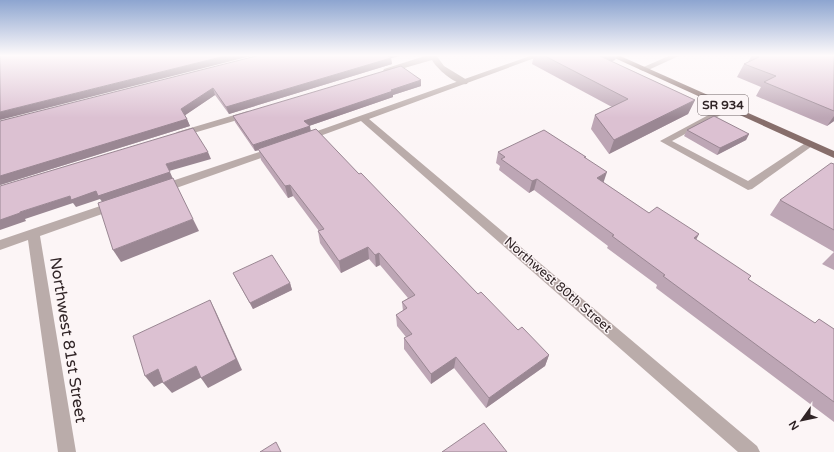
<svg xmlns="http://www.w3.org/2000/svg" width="834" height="452" font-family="'Varela Round',sans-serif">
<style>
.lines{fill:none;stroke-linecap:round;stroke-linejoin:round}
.lane{fill:#baacaa;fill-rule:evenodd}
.street{fill:#baacaa;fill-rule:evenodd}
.primary{fill:#876e6b;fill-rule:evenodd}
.wall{fill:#bda6b5}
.shaded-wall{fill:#9a8793}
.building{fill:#dcc1d2;stroke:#9a8793}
.labels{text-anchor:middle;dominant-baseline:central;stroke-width:3;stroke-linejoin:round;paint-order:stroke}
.shield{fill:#fcf5f6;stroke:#6d6364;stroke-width:1}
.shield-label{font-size:12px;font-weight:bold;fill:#302426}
.street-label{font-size:13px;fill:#302426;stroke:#fcf5f6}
.near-street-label{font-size:16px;fill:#302426;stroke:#fcf5f6}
</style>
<rect width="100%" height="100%" fill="#fcf5f6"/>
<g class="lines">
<g class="lane">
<path d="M428,55H436L444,66L467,80L468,82L467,84C456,86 437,69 432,60L387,73L383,71L384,69Z"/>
<path d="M729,104L733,107L732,109L672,141L748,181L807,142H813L815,144L752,189L748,190L660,141Z"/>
<path d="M248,111L253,114L251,116L180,137L175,134L177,132Z"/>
</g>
<g class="street">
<path d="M533,55H543L369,119L757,446L760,452H738L361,121L309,140H303L301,138L303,136Z"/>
<path d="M671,55H681L646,71H643L639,69Z"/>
<path d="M274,147L279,150L278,152L165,192H157L155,189L157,186Z"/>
<path d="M115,201L119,202L121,205L119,208L40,236L76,452H58L28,240L0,250V240Z"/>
</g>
<path class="primary" d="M608,55H618L834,151V158Z"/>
</g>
<g class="wall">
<path d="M534,55H617L615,60L611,61L695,100L688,114L609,154L591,129L595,115L612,107L532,64Z"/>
<path d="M752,55H834V121L827,126L756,96L761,87L737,77L744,64L748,62Z"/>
<path d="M391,58L392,64L229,114L215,95L185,115L190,126L0,185V121Z"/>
<path d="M421,80V86L393,95V97L309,126L311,131L359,174L478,294L518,330L549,355L545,366L486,408L454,368L431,384L404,349V338L406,337L397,326L396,315L403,311L402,302L408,298L380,265L376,267L369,259L341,273L320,243L318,231H319L293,196L288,198L261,160L259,150L255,151L235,122L233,116Z"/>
<path d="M687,130L749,134L746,140L717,155L684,136Z"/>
<path d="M498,152L586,157L585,158L604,183L649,213L699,234L696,240L751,276L748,280L815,323L819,319L834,329V422L656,288L657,285L607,248L608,246L534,190L529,193L499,170L500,166L496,163Z"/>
<path d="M834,164V270L822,264L834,252L770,215L780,200Z"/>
<path d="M233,273L290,283L292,290L253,309L236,279Z"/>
</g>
<g class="shaded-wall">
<path d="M229,55H255L0,120V112Z"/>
<path d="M385,55H403L385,60Z"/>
<path d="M598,55H617L615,60L594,68Z"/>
<path d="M391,58L392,64L229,114L226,107Z"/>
<path d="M421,80V86L393,95V97L306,127L304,121L391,90Z"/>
<path d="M213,88L215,95L184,116L181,109Z"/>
<path d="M695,100L688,114L609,154L614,140Z"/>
<path d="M834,116V121L827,126Z"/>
<path d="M187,119L190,126L0,185V176Z"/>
<path d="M310,126L311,133L258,149L259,150L255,151L253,145Z"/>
<path d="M749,134L746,140L717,155L720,148Z"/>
<path d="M208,152L211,159L169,171L166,164Z"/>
<path d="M170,172L173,179L103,203L100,199L76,207L73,203L25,219L26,221L0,230V220L20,212L70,196L96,191Z"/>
<path d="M607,172L603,184L597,178Z"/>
<path d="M537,179L534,190L529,193L532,181Z"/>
<path d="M290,185L293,196L288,198L285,186Z"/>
<path d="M193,219L199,231L121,262L113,250Z"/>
<path d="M699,234L692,246L694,238Z"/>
<path d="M368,247L369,259L341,273L339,261Z"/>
<path d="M379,253L380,265L376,267L375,255Z"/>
<path d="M290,283L292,290L253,309L250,303Z"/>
<path d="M210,300L216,312L242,370L208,388L201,378Z"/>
<path d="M549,355L545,366L486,408L489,398Z"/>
<path d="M456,357L454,368L431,384V374Z"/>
<path d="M196,366L204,376L172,393L163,383Z"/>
<path d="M158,369L167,380L154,387L145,376Z"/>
</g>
<g class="building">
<path d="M0,55H229L0,112Z"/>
<path d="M260,55H387L391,58L226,107L213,88L181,109L187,119L0,176V121Z"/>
<path d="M543,55H598L695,100L614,140L595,115L628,99Z"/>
<path d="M752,55H834V111L764,82L776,76L744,64L759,57Z"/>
<path d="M401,66L421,80L391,90L393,91L304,121L310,126L253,145L233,116Z"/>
<path d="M714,116L749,134L720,148L687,130Z"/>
<path d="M193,128L208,152L166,164L170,172L98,196L96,191L71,200L70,196L20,212V213L0,220V186Z"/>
<path d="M316,129L359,174L361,173L478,294L481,292L518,330L522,327L549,355L489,398L456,357L431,374L404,338L412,334L396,315L407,308L402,302L415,295L379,253L375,255L368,247L339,261L318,231L324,229L290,185L285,186L258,149Z"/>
<path d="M544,130L586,157H584L607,172L597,178L649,213L657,207L699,234L694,238L751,276L748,279L815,323L819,319L834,329V402L663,276L665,275L612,236L614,235L537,179L532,181L501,159L505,157L498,152Z"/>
<path d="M831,163L834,164V230L780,200Z"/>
<path d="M173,178L193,219L113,250L98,203Z"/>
<path d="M272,255L290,283L250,303L233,273Z"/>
<path d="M210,300L236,359L201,378L196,366L163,383L158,369L145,376L133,336Z"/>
<path d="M484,423L507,452H442Z"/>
<path d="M276,442L281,452H260Z"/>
</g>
<linearGradient id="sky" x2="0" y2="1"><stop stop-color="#8da5d0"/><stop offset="0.47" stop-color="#fefafb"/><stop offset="1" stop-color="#fefafb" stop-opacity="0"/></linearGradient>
<rect width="834" height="118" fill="url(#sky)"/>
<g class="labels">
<rect class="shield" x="698" y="95" width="50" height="20" rx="3"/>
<g class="shield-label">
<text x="723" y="105">SR 934</text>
</g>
<g class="street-label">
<text transform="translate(558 285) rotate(41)">Northwest 80th Street</text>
</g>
<g class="near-street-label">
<text transform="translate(68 340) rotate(81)">Northwest 81st Street</text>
</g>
</g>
<g transform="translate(802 420) rotate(237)" stroke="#fcf5f6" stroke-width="3" paint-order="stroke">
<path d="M0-3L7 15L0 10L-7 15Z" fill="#302426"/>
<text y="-6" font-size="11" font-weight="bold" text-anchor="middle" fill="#302426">N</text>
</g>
</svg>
